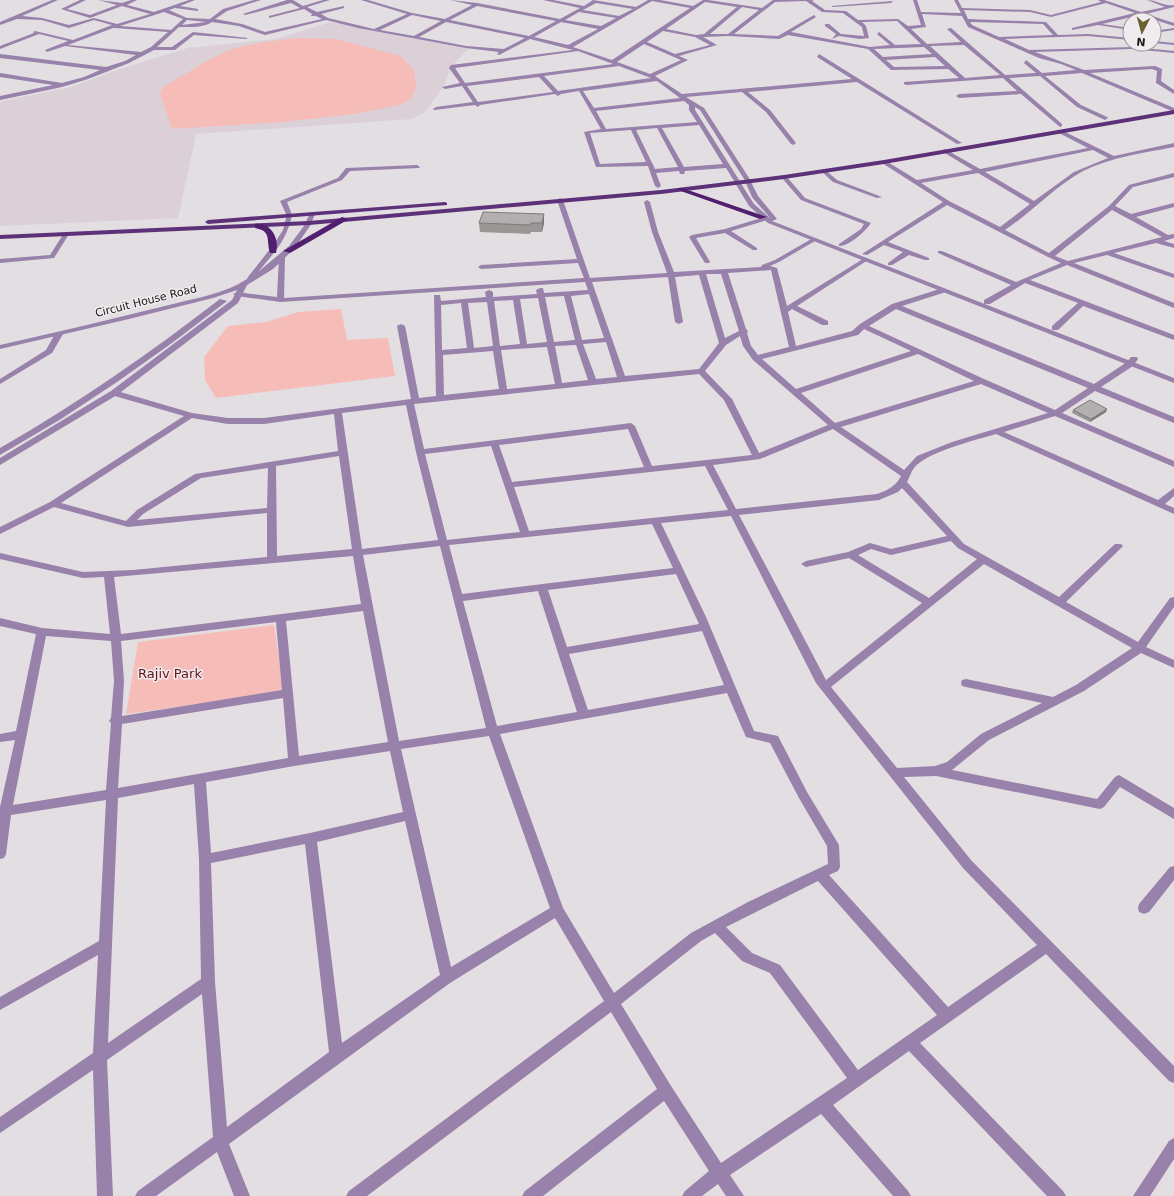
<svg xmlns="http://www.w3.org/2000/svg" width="1174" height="1196" font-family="'DejaVu Sans',sans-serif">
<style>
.built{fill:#dbd0d8}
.green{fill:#f6bdb8}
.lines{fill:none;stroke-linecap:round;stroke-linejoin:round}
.minor{fill:#9881aa;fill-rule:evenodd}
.tertiary{fill:#9881aa;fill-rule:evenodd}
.primary{fill:#5d3179;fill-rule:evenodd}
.trunk{fill:#521e70;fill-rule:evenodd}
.wall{fill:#9a9696}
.shaded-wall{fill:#7d7a7a}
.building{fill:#b3aeaf;stroke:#7d7a7a}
.labels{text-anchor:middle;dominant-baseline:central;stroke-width:3;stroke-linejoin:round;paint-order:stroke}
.far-street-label{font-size:11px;fill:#191819;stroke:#efebee}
.park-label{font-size:13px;fill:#641215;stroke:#efebee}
</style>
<rect width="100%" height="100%" fill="#e2dee1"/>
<path class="built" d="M331,22L469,48L451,67L444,86L425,112L412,119L196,134L178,218L0,226V102L72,87L114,71L188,48L276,39Z"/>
<g class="green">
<path d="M300,38L336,39L401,56L414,70L416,87L412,98L400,105L355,114L282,122L172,129L160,94L163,87C185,75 206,59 230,50C252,42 277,41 300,38Z"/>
<path d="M341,309L347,340L388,338L395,376L216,398L205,380L204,357L228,326L266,322L298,312Z"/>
<path d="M274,625L284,692L126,714L138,642Z"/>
</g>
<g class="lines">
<g class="minor">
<path d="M52,0H58L22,16L42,18L69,25L94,18L117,24L150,14L122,6L90,18L61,9L80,0H86L67,9L90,15L117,5L98,0L122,3L131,0H137L127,5L154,12L189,0H195L180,6L198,9V11L175,8L169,10L187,18L210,19L223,9L254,0H261L227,11L215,19L242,24L265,32L322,19L316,16H311L312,14L304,9L269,18V16L300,8L291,3L245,15L243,14L287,0H293L303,6L323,0H330L307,7L317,12L344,6V8L321,14L328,18L374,29L407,14L361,0H368L412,13L445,19L472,5L450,0L477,3L560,19L580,8L543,0H553L584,6L593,0L636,7L648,0H660L693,6L703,0H708L762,8L773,0H814L812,1L825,10L846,11L858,20L898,19L908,26L921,25L913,0H917L921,12L961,13L954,0H958L962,8L1030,10L1051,15L1101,2L1098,0H1104L1141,12L1165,7L1147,0C1156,0 1166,7 1174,5V7L1146,14L1174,23V26L1140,15L1102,24L1130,28V30L1098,25L1072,30V28L1135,13L1106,3L1051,17L1030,12L964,10L968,19L1046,22L1058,35L1088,34L1130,38V40L1088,36L1005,39L1029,50L1132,47L1174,51V53L1132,49L1035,52L1084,70L1155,66L1162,69L1161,81L1174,90V94L1156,83L1157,71L1152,69L1090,73L1174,108V112L1082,73L1045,76L1081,105L1107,117L1108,118L1105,120L1077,107L1040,76L1009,78L1062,124V126L1060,127L1021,94L959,98L956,96L959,94L1017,91L1003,78L906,85L904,84V82L959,78L948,69L891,70L868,49L788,35L779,39L729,36L703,37L717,45L679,56L688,60L655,76L682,94L852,79L817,57L819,54L962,143L957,144L857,82L748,92L770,110L796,143L793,145L791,144L766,112L742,92L686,97L704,108L751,181L746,182L700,110L695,107V110L741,183L736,184L726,168L685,171L684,174H680L679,171L656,173L661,186L658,188L655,186L648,166L596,167L584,132L601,129L579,91L561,94L558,96L555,94L480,105L478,107L475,105L434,110L433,109L436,107L473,102L462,86L445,89L442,87L460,83L449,68L451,65L573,50L530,39L499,55L497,54L499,52L466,48L358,28L326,20L265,35L239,26L212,22C203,28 189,27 179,27L157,47H172L193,32L248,38L246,39L194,35L175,50H154L129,63L88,79L62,87L0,100V96L53,85L0,77V73L62,83L84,77L100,70L0,58V54L106,67L125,61L136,55L65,46L47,52L45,50L68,41L39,34L0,49V46L34,33L33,32L35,31L73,40L112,25L94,20L69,28L42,20L17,19L0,25V22ZM652,1L690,8L612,60L573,47ZM806,1L822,12L843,13L862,27L864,36L841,34L829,24H825V26L836,34L832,39L839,36L860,39L869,38L866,26L862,22L897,21L921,44L895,45L879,32L877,34L890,45L870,47L791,32L816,17L814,15L778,36L734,34L775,2ZM705,2L737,7L704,34L696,35L666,29ZM596,3L633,9L619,16L583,10ZM477,6L556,21L529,36L450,20ZM742,7L759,10L728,34H710ZM164,12L183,19L171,30L120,26ZM579,12L616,18L601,26L565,20ZM922,14L962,16L968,27L1039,58L1061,64L1076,70L1042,73L1026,60L1024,63L1036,73L1005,75L951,28L947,29L961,42L927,44L911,29L926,27ZM412,15L441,21L414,36L380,30ZM187,20L206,22L182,25ZM446,22L525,38L504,49L466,46L419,37ZM561,22L598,29L568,45L534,37ZM970,22L1043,24L1053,35L999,37L972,25ZM113,28H115L168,32L151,47L141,52L68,45ZM663,31L695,37L710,45L675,54L647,42ZM644,44L681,60L650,74L617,62ZM964,45L1000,75L965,78L930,46ZM924,47L932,54L883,57L874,49ZM578,51L613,64L465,83L455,68ZM935,57L945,66L894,67L886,60ZM619,66L651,78L558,91L544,76ZM539,77L553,92L478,102L467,86ZM657,81L680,98L594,108L583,91ZM684,101L689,105V110L697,122L606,129L596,111ZM699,125L723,164L684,167L662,128ZM657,128L678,167L655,169L636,130ZM631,130L646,162L600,164L590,133Z"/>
<path d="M893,1L891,3L833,7L831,6Z"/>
<path d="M1174,28V30L1154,33V31Z"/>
<path d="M1154,41L1174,43V45L1154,43Z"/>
<path d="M1057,130H1061L1114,156L1174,143V147C1144,153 1111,157 1083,171C1054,187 1032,212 1005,230L1049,253L1109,206L1129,185L1174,173V177L1133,187L1115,206L1131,214L1174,203V207L1136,217L1168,235L1174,234V238L1164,241L1174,244V248L1156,243L1114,253L1174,274V278L1107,255L1074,263L1174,303V308L1067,265L1030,280L1174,335V340L1083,306L1058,330H1052V326L1078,303L1025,283L990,304H984V300L1011,285L938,253V251H942L1016,282L1061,263L1048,257L947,205L888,242L929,258V260H925L909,255L892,265H888V263L903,252L884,245L867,255L862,254L943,202L882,163V161H886L917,180L973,170L943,152V150L945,149L980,169L1088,148L1057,132ZM1093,150L1108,158L1074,172L1034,201L985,172ZM978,173L1030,204L1000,227L949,201L921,183ZM1112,210L1162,237L1068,261L1055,256Z"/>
<path d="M417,165L420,167L419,168L350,171L342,180L287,202L292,215L291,216H287L280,201L338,178L346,168Z"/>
<path d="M824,169L837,180L882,197L877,198L833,182L821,171Z"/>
<path d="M782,176H786L805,198L871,223C866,231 848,247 839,246V244L861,229L864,224L801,200L782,178Z"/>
<path d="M560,198L563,200L590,278L667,273L652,232L644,202L647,200L650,202L658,232L674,272L761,267L762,265L775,260L813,238L815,239V241L779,262L770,266L777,268L787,306L863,259L868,260L797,306L828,321V325H822L792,309L788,312L796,346L852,331L860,324L892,304L943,288L947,290L946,292L902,306L1094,384L1127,362L1131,357H1137L1138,359L1133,366L1101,387L1174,417V423L1095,391L1062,413L1174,461V467L1055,416L1004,432L1158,500L1174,488V496L1165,504L1174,508V514L996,434C976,440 926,452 914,468C911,472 909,478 907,482L964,544L1059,597L1115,544H1121L1123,546L1121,548L1066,602L1138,642L1170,598L1174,597V607L1146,647L1174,660V668L1141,653L1084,691L989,740L952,770L1097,799L1115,777L1119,775L1174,808V819L1120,787L1104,807L1100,809L936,776L904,777L971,860L1174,1066V1083L1169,1081L1046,954L920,1043L1063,1191L1066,1196H1047L909,1051L833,1105L908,1191L911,1196H893L821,1114L730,1175L744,1196H726L718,1184L702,1196H682L685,1191L709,1171L664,1101L543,1196H522L525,1191L657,1089L611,1012L367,1196H346L349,1191L604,1001L555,918L450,983L229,1144L250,1196H234L217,1152L156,1196H135L138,1191L213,1137L202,994L107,1060L113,1196H97L93,1070L0,1133V1117L93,1053L98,955L0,1010V997L99,941L106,800L11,815L6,854L4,858L0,859V807L15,740L0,742V734L16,731L36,634L0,626V618L42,628L110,634L104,577L83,578L0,559V553L83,572L133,570L267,557V513L128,527L54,507L0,534V527L50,502L184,416L111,395V391H117L192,413L228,418H264L411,399L397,326L401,324L405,326L419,398L436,396L434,295H440L441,301L486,297L485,292L489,290L493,292V297L537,294L536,290L540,288H543L544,293L588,290L585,282L280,302L237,296L233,294L237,292L277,297L279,257L282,255L285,257L284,298L584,278L578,263L481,269L478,267L481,265L577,259L557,200ZM771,270L789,347L758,355L751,346L747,333L748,331L746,329L728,273ZM706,274H721L739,331L725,338ZM699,275L719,343L699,369L625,376L592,282L668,277L675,322L679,324L683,322L675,277ZM589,294L604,338L582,340L571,296ZM564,296L575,340L554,342L545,297ZM538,298L547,342L527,344L520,299ZM513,300L520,344L500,346L494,301ZM487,302L493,346L474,348L468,303ZM461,303L467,348L442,350L441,305ZM896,309L1088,388L1055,410L984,379L869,326ZM864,329L911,351L796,389L762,359L858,335ZM740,336L743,346L753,360L828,425L759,453L732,399L705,371L726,345ZM606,342L617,377L596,379L583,344ZM576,345L588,380L562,383L555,346ZM547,347L555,384L507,389L501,350ZM493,351L499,389L444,395L443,355ZM918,354L974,381L835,423L801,393ZM699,374L724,400L752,455L652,466L635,426L631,423L424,449L414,404ZM981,384L1048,413L952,442L917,456L904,470L841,427ZM406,405L416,452L438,540L362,549L342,413ZM334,414L338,451L195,474L137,510L126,521L61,503L192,418L228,424H264ZM628,429L644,467L512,482L499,445ZM833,429L901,476C896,486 888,490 877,494L736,509L713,465L760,459ZM491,446L520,532L447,540L425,454ZM339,456L352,549L277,556L276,466ZM705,466L728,510L529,531L514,487ZM268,468L267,508L137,520L143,514L201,478ZM902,488L947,536L891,549L870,543L848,552L806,561L801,564L806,567L849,558L922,603L826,680L739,515L879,500L898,492ZM731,516L816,683L963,868L1037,945L948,1007L829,875L838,871L840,867L839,845L807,792L778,736L754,731L706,617L661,523ZM652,524L673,568L462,594L449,545ZM951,541L958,548L977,559L929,598L858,555L871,549L891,555ZM440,546L486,728L399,741L363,555ZM353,556L361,604L121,634L114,577ZM984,564L1132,648L1076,685L1053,697L966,679L962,680L961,683L962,686L966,687L1042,703L981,734L947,762L935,766L897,768L831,687ZM676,574L699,624L567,647L548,590ZM538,591L577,712L497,726L463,601ZM363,611L388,742L299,756L286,621ZM276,622L282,690L122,716L124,681L121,641ZM702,631L724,685L588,710L569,654ZM46,636L111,641L114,681L111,718L109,721L111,723L106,790L13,805ZM727,693L746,737L770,743L799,798L827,846L828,864L748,902L691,933L614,993L563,908L500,734ZM283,698L288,758L118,788L122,724ZM489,736L550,908L451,967L401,749ZM390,751L403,812L310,833L211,853L206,782L294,766ZM194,784L199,859L201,979L108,1043L118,798ZM405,821L440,975L342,1043L317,842ZM305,844L329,1052L227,1127L215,982L211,863ZM818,881L937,1015L858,1070L780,965L752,953L726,927ZM715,933L742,961L770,973L847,1078L721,1163L671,1086L621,1004L701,941Z"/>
<path d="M765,217L768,219L767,220L731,231L757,248V250H753L725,233L696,238L710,262L709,263H705L689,237L692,235L725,229Z"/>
<path d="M64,233L69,234L54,258L0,263V259L50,255Z"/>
<path d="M56,332H59L63,334L52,353L0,384V379L46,350Z"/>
<path d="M1174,866V880L1149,912L1144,914L1139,912L1138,908L1139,904L1170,867Z"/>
<path d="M1174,1138V1159L1150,1196H1133L1169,1141Z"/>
</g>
<g class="tertiary">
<path d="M746,180H750L758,196L777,219L772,221L1174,378V383L768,223L749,206L735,183L740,182L754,204L771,219L752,197L745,181Z"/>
<path d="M310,213L315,214L310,226L294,249L273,269L247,285L238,303L117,395L0,465V458L111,391L232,300L237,290L213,298L129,319L0,349V345C57,332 113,319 169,305C196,298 224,294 247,279L248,277L274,244L283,230L287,214L292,215C287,240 274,253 258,272L289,246L304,226Z"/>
<path d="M220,299L227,301L172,343L117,382L61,419L0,455V448C77,404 150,353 220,299Z"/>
</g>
<g class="primary">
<path d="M1174,110V114L884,164L784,179L661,194L309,225L0,239V235L309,221L661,190L784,175L884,160Z"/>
<path d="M445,202L447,203V205L208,224L205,222L208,220Z"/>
</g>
<g class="trunk">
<path d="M678,188H682L767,217L760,219L678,190Z"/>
<path d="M342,217L349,219L290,253L283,251Z"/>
<path d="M255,224C271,222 280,239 276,253H270C266,240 272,231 255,228Z"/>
</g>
</g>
<g class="wall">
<path d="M544,214V223L542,232H531L530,234L480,232L479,223Z"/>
<path d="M1073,410L1106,412L1090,422L1072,413Z"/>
</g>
<g class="shaded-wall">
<path d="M544,214V223L542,232V223Z"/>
<path d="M1107,409L1106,412L1090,422L1091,419Z"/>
</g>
<g class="building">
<path d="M483,212L544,214L542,223H531L530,225L479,223Z"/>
<path d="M1090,400L1107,409L1091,419L1073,410Z"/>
</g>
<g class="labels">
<g class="far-street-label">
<text transform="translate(146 301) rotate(-14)">Circuit House Road</text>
</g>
<g class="park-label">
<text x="170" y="673">Rajiv Park</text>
</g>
</g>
<g transform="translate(1142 32) rotate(186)"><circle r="19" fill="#efebee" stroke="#999799"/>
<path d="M0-3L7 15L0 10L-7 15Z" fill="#6a612e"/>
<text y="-6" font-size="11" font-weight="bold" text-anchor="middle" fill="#191819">N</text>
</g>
</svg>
